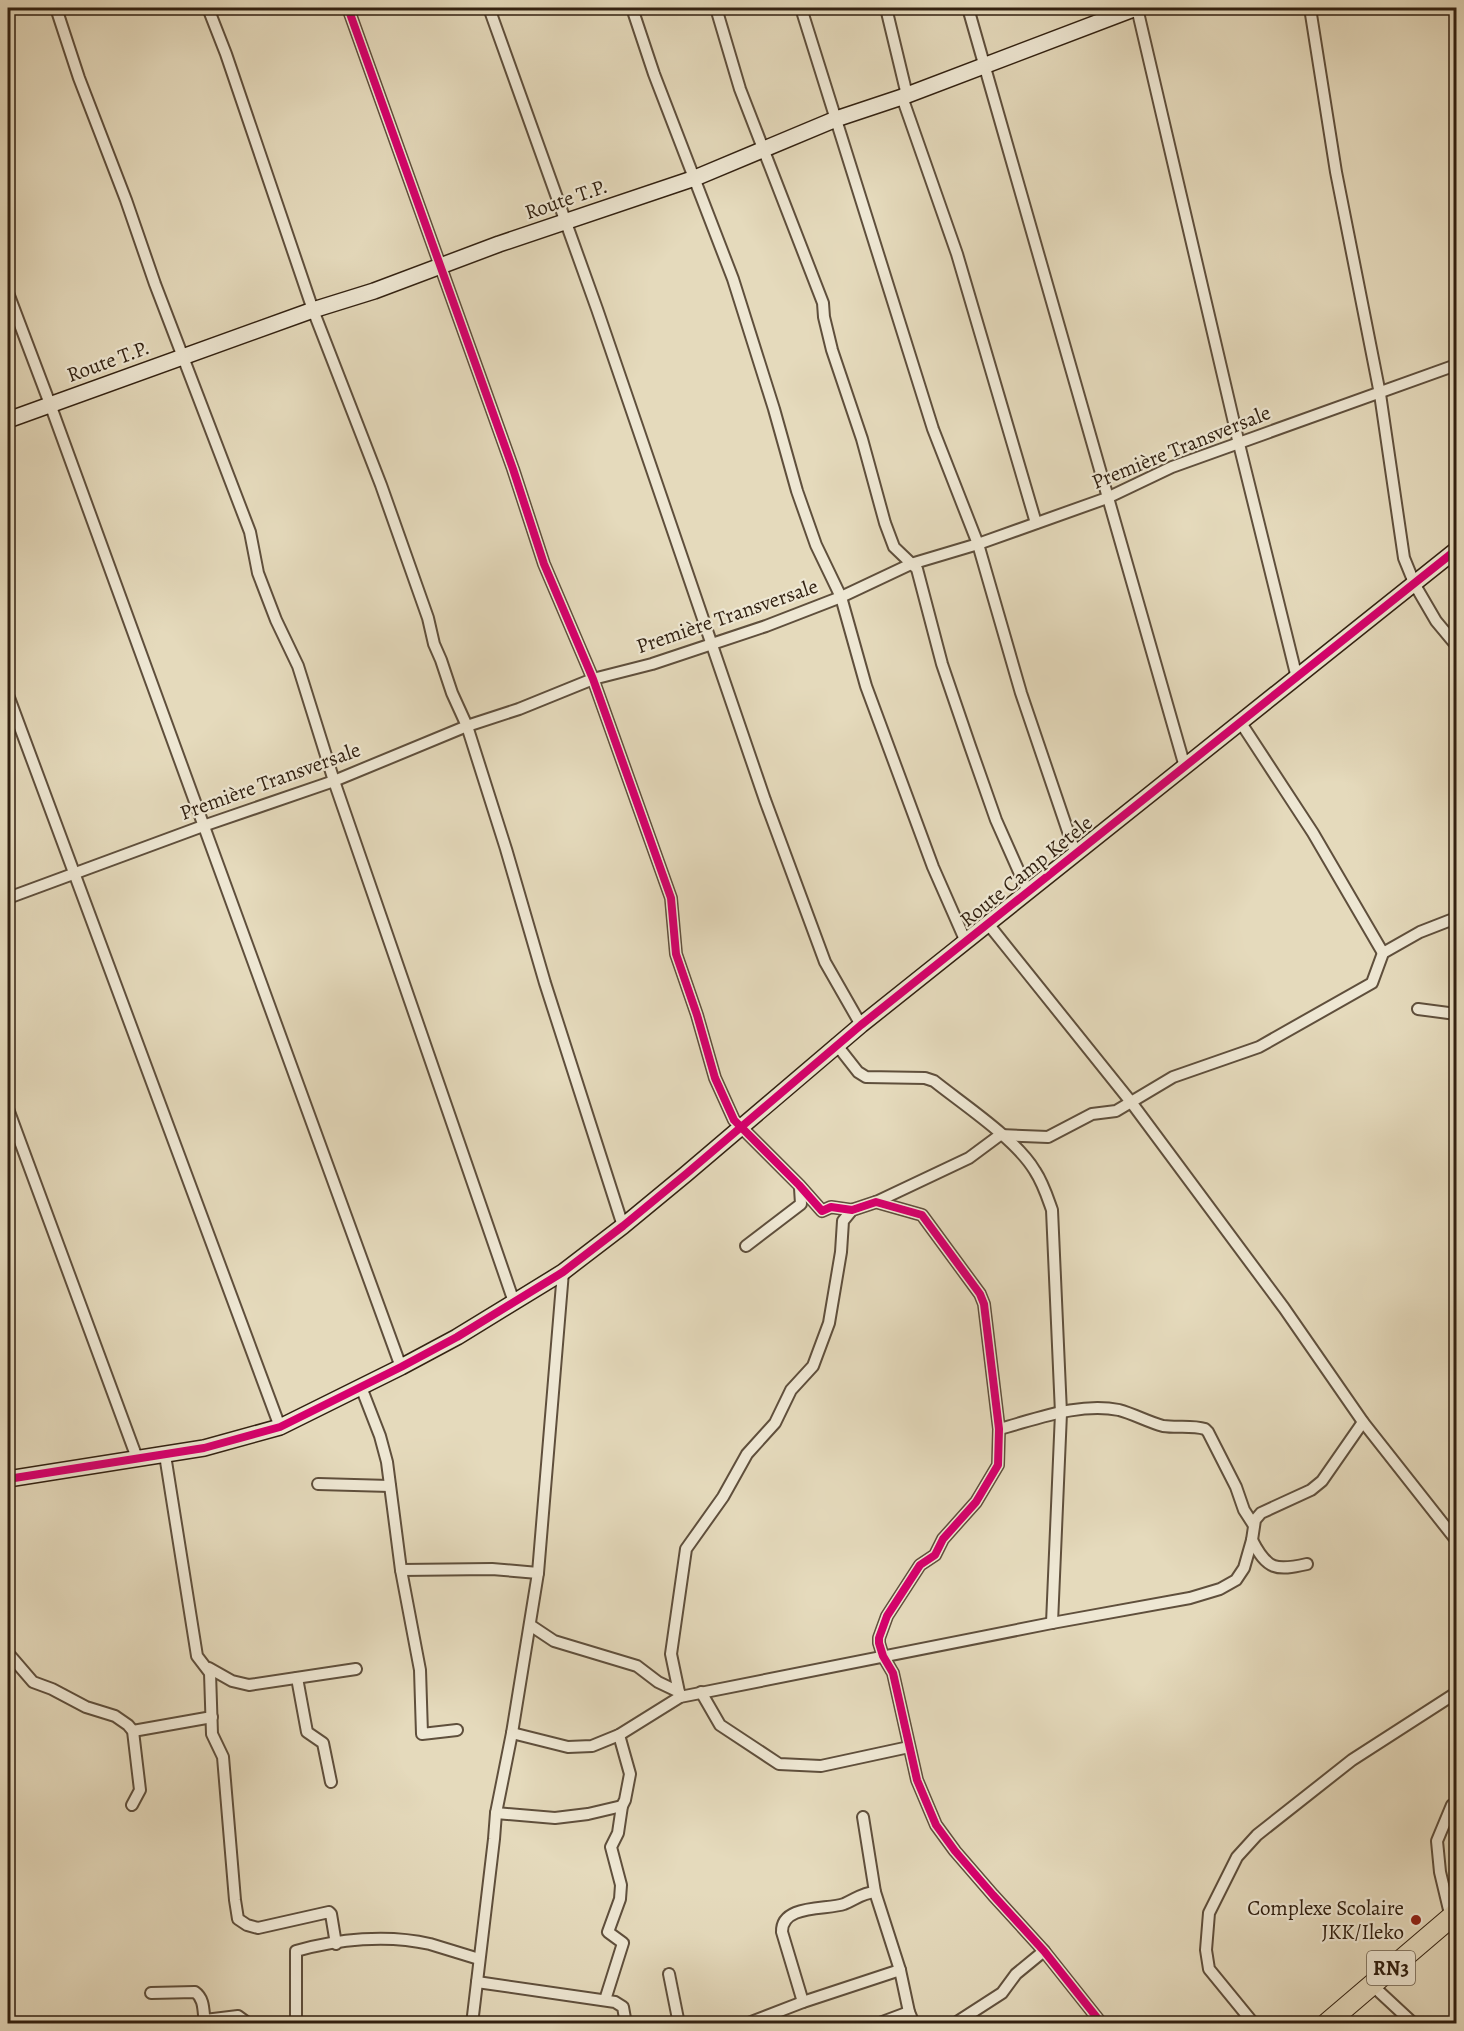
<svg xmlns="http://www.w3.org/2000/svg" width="1464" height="2031" font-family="Alegreya,serif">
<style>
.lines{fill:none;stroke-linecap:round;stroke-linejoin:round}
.street-casing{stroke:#5f4f3c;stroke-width:14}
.secondary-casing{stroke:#322111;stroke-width:18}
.highway-casing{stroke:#322111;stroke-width:22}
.street{stroke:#eee7d3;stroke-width:10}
.secondary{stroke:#eee7d3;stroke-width:15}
.highway{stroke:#e5dabc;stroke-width:20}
.cycleway-casing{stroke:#eee7d3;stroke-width:11}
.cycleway{stroke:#d6006c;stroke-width:8}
.poi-dot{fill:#8f2418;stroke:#eee7d3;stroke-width:2}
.labels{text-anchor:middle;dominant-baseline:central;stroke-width:4.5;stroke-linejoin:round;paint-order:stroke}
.shield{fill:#eee7d3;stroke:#6a5c4b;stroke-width:1.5}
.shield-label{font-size:20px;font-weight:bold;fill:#322111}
.street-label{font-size:21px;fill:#322111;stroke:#eee7d3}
.poi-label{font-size:21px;fill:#322111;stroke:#eee7d3;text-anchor:end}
</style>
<rect width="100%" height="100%" fill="#e5dabc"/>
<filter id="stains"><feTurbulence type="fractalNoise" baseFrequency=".00333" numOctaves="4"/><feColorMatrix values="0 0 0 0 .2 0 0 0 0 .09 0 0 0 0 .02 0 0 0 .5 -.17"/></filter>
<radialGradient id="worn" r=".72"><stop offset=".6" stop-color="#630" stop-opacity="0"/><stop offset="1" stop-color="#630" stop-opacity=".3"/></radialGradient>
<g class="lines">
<defs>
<g id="street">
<path d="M56,8L79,78L126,200L155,284L250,532L258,573L276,620L298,666L334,781L514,1302"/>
<path d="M208,8L226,54L313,310L381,485L428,618L434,644L441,660L452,693L467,726L506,849L545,983L623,1226"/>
<path d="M348,8L513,469L544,564L593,679L671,898L676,954L697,1015L715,1078L734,1120L799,1185L822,1211L831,1207L852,1210L876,1202L922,1215L980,1294L984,1304L999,1429L998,1465L976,1502L943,1539L935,1555L920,1565L887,1616L879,1638V1643L883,1656L893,1673L917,1780L936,1825L955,1851L993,1895L1044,1951L1102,2024"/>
<path d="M489,8L597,309L765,800L825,962L861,1025"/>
<path d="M632,8L654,74L733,279L774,409L797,491L816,545L841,597L866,686L933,867L966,942"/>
<path d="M716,8L740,89L823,303L824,317L832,350L862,439L885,523L894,547L917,569L942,664L970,746L996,820L1028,892"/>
<path d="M801,8L933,429L978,544L1021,693L1076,855"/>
<path d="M886,8L907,95"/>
<path d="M968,8L1185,767"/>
<path d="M1137,8L1239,444L1297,678"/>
<path d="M1310,8L1336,172L1380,394L1404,558L1415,585L1436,621L1456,645"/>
<path d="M902,97L957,254L1036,523"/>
<path d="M8,293L50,404L401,1367"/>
<path d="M8,695L280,1427"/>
<path d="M1241,723L1313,833L1383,953"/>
<path d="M8,898L203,826L334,781L467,726L519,709L593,679L652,664L766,626L841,597L911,564L978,544L1107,498L1172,467L1456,365"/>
<path d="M989,925L1131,1102L1284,1308L1363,1422L1456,1540"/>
<path d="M1418,1009L1456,1014"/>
<path d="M836,1044L858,1072L866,1077L925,1078L934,1081C964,1105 1016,1139 1035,1171C1043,1183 1047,1196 1052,1210L1061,1413L1052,1623"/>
<path d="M8,1109L137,1458"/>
<path d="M876,1202L969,1158L1000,1135L1048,1137L1092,1114L1116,1111L1173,1077L1259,1047L1372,983L1383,953L1420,932L1456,918"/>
<path d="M746,1246L801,1204L800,1188"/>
<path d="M361,1387L380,1436L387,1462L401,1570L420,1670L422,1734L457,1730"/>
<path d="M999,1429C1037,1419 1080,1402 1119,1410C1134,1414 1148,1422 1163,1426C1177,1428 1192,1425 1205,1429L1208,1432L1236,1487L1244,1510L1253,1524"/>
<path d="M165,1455L197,1656L210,1673L212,1734L223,1757L235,1900L238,1919L247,1925L258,1928L329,1912L331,1914L336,1944"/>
<path d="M318,1484L390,1486"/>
<path d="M1252,1540C1267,1570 1276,1571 1307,1564"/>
<path d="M401,1570L492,1569L538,1573"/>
<path d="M530,1625L554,1641L637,1666L658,1682L679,1692"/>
<path d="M8,1653L33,1682L52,1689L86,1707L115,1716L128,1725L133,1731L140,1790L132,1805"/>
<path d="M209,1668L232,1681L249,1685L356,1669"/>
<path d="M297,1678L307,1732L323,1743L331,1782"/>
<path d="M701,1692L720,1725L779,1764L821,1766L909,1747"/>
<path d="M680,1697L671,1654L686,1549L723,1497L747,1454L775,1423L791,1390L813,1366L829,1323L841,1252L843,1221L852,1210"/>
<path d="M133,1731L212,1717"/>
<path d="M512,1733L568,1747L592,1746L619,1735L680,1697L1052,1623L1190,1598L1220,1589L1236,1580L1244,1568L1252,1540L1255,1520L1261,1513L1311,1490L1322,1481L1363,1422"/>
<path d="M496,1813L555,1818L588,1814L622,1806"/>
<path d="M863,1817L875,1892L900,1970L909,2012L914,2024"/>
<path d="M1451,1918L1440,1872L1437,1841L1452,1805"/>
<path d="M669,1974L679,2024"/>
<path d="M477,1982L615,2002L623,2007L626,2024"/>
<path d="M1372,1985L1414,2024"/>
<path d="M151,1993L195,1992C205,1999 203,2012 205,2024"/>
<path d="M605,2000L623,1943L608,1932L620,1899L621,1885L611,1847L618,1833L622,1806L625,1800L630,1774L619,1735"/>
<path d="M803,2002L782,1932C781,1904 827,1910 844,1904C856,1899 862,1893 875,1892"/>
<path d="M205,2020L238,2016L249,2024"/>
<path d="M296,2024V1951C338,1939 387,1934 430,1944C446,1949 463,1954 479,1959"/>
<path d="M472,2024L494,1839L496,1813L512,1733L538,1573L563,1272"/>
<path d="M746,2024L803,2002L900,1970"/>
<path d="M877,2024L909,2012"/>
<path d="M954,2024L1002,1993L1016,1974L1044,1951"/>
<path d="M1254,2024L1209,1969L1206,1950L1209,1913L1237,1857L1257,1835L1352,1760L1456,1693"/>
</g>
<g id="secondary">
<path d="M8,420L313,310L374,291L499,244L695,178L836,119L902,97L1136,8"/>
<path d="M8,1479L204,1448L280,1427L401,1367L457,1337L563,1272L623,1226L686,1174L861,1025L1456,550"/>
</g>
<path id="highway" d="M1326,2024L1456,1913"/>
</defs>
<use href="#street" class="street-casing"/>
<use href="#secondary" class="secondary-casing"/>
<use href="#highway" class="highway-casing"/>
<use href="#street" class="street"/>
<use href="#secondary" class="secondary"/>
<use href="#highway" class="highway"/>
<defs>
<g id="cycleway">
<path d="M348,8L513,469L544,564L593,679L671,898L676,954L697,1015L715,1078L734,1120L799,1185L822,1211L831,1207L852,1210L876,1202L922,1215L980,1294L984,1304L999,1429L998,1465L976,1502L943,1539L935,1555L920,1565L887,1616L879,1638V1643L883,1656L893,1673L917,1780L936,1825L955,1851L993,1895L1044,1951L1102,2024"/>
<path d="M8,1479L204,1448L280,1427L401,1367L457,1337L563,1272L623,1226L686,1174L861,1025L1456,550"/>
</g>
</defs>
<use href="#cycleway" class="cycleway-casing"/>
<use href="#cycleway" class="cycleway"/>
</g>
<circle class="poi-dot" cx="1416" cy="1920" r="6"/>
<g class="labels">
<rect class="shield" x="1367" y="1951" width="48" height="34" rx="4.5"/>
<g class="shield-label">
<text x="1391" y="1968">RN3</text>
</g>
<g class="street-label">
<text transform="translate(566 199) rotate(-19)">Route T.P.</text>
<text transform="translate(108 361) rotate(-20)">Route T.P.</text>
<text transform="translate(1181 447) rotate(-22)">Première Transversale</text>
<text transform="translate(727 616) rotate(-19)">Première Transversale</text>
<text transform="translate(270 781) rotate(-20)">Première Transversale</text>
<text transform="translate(1026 871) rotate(-39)">Route Camp Ketele</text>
</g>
<g class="poi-label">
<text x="1404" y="1908">Complexe Scolaire<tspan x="1404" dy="24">JKK/Ileko</tspan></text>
</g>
</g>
<rect width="1464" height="2031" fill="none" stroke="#e5dabc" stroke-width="30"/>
<rect x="9" y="9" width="1446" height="2013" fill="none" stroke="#322111" stroke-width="3"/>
<rect x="15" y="15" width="1434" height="2001" fill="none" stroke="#322111" stroke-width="1.5"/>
<rect width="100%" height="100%" filter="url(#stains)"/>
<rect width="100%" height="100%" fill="url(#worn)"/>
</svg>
